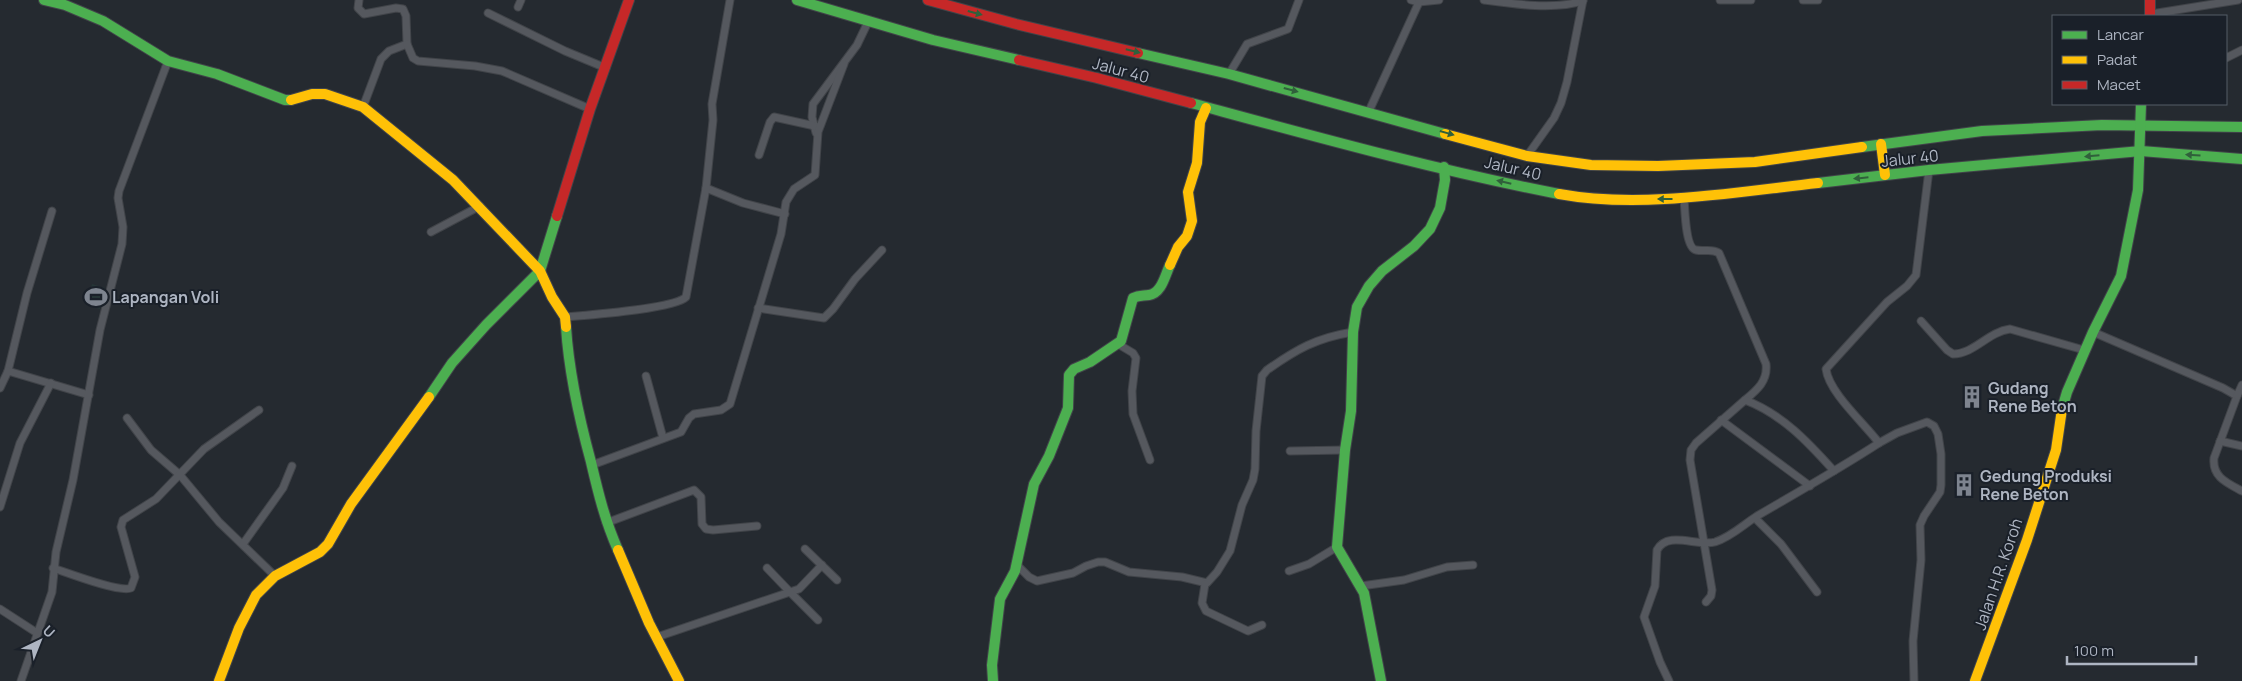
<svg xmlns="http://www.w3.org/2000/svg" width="2242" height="681" font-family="Manrope,sans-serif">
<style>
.pitch{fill:#263536}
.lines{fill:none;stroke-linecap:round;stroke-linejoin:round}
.street-casing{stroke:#414449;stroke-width:9}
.fast-casing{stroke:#414449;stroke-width:12}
.slow-casing{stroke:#414449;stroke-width:12}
.jam-casing{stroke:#414449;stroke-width:12}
.street{stroke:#55585e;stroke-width:7}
.fast{stroke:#4caf50;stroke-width:10}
.slow{stroke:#ffc107;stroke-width:10}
.jam{stroke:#c62828;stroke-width:10}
.oneway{fill:#30603b}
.labels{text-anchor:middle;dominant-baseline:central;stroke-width:4;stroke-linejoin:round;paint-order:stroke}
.street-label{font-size:16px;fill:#aeb5c2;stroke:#1a2029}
.poi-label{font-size:16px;font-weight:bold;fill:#aeb5c2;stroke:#1a2029;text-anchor:start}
</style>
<rect width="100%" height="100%" fill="#252a30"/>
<path class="pitch" d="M92,284L105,288L100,309L86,305Z"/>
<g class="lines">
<defs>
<g id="street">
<path d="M359,0L358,8L364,14L396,8L403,9L406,16L407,44L389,51L381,59L363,107"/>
<path d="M1411,0L1419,2L1439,0"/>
<path d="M1484,0C1513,4 1554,10 1583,1"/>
<path d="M1720,0H1751"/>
<path d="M1803,0H1818"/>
<path d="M518,7L521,0"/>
<path d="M488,13L565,51L606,68"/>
<path d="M2151,14L2238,0"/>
<path d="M407,44L413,58L418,61L475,66L502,71L590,109"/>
<path d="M2226,58L2242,50"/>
<path d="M1229,74L1247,44L1288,29L1299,0"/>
<path d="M1369,111L1420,0"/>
<path d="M816,133L812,117L813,104L857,45L868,22"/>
<path d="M759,155L770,122L774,117L815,126"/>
<path d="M1527,156L1554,118L1561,103L1567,82L1583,0"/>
<path d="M706,188L743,203L785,214"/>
<path d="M1684,198C1685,208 1685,248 1696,250C1705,252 1711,248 1719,253L1766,364C1768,381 1757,390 1745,400"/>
<path d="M431,232L480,206"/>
<path d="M758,308L824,318L833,309L855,279L882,250"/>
<path d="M565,317C587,315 674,309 686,297L706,188L713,120L712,104L730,0"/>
<path d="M1921,321L1947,350L1953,354C1974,354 1988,332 2010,329L2084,350"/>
<path d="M2093,332L2223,388L2237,396L2214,458C2212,477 2227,483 2242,491"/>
<path d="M1118,344L1133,353L1136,358L1132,391L1133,414L1150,460"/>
<path d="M8,371L27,293L52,211"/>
<path d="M646,376L663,438"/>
<path d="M0,388L8,371L89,395"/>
<path d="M2237,396L2242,385"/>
<path d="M127,418L151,450L180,475L219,522L275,576"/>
<path d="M1721,420L1810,486"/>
<path d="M2220,441L2242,446"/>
<path d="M1879,443L1897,433L1927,422L1934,426L1938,434L1941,454V485L1940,492L1924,516L1920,525L1921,560L1913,641L1914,681"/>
<path d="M1290,451L1345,450"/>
<path d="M592,465L681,432L689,418L694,414L721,410L730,404L781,234L786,202L794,189L815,175L818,132L844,64"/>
<path d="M0,507L20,443L51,383"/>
<path d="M1755,518L1781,544L1817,592"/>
<path d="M606,523L694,490L701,497L702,524L706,529L713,530L757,526"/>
<path d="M243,544L283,488L292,466"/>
<path d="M805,549L837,580"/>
<path d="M1017,565L1029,577L1037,581L1073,573L1086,566L1098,562H1105L1129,572L1182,577L1207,583L1217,572L1230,551L1242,505L1253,480L1255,469L1256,431L1262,376L1267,370C1297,349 1316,338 1353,332"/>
<path d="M53,568C68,573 120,593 131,588L135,577L121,527L123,520L156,499L204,449L259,410"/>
<path d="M767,568L790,592L799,589L822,565"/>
<path d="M1289,571L1309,564L1337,547"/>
<path d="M1205,584L1202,603L1206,611L1248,631L1262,625"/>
<path d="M1361,586L1404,580L1447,567L1473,565"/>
<path d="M1706,602L1711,596L1712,590L1690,460L1691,450L1696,443L1745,400C1782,414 1808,442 1834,471"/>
<path d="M0,609L37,633"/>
<path d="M657,637L790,592L818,620"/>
<path d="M21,681L52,592L56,552L73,480L100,330L122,244L123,227L118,198L119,191L168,61"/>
<path d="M1669,681L1660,662L1644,617L1655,586L1657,550C1668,530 1697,547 1715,542C1731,537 1743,525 1757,516C1798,492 1839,469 1879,443C1865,424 1829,393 1826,369L1887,302L1907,286L1916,275L1929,170"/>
</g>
<g id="fast">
<path d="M44,0L65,5L103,21L168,61L217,74L285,100H291"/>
<path d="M797,0L933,40L1019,60"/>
<path d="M1138,53L1229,74L1445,134"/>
<path d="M1191,103C1313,136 1435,170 1559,194"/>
<path d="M1862,147L1982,131L2102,125L2242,127"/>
<path d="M1818,183L1929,170L2141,151L2242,159"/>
<path d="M566,327C569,374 579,418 591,462C598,492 605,521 618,550"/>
<path d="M429,397L452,363L486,325L540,271L557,216"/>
<path d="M2062,409L2067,392L2093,332L2121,276L2138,190L2141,104"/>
<path d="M993,681L992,665L1000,599L1015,571L1034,484L1049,456L1068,408L1069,375L1074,369L1090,362L1121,341L1133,298C1139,295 1143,296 1149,295C1162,293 1165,275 1170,265"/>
<path d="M1381,681L1364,593L1337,547L1345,450L1351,411L1353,332L1357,307L1369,286L1382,271L1414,246L1430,229L1440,208L1445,180L1444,167"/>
</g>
<g id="slow">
<path d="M291,100L312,94H325L363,107L453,180L540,271L552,297L565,317L566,327"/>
<path d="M1445,134L1527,156L1591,165L1658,166L1755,162L1862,147"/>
<path d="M1881,144L1885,175"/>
<path d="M1559,194C1641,209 1735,192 1818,183"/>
<path d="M1170,265L1178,247L1187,236L1192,221L1188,192L1197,163L1200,122L1206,108"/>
<path d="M618,550L649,623L679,681"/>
<path d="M219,681L239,628L256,595L275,576L320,552L328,544L351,504L429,397"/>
<path d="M1975,681L2027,540L2056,450L2062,409"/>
</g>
<g id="jam">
<path d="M928,0L1016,24L1138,53"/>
<path d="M2150,0V16"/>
<path d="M1019,60L1097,78L1191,103"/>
<path d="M557,216L590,109L629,0"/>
</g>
</defs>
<use href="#street" class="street-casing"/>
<use href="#fast" class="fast-casing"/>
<use href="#slow" class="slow-casing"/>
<use href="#jam" class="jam-casing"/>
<use href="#street" class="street"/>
<use href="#fast" class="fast"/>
<use href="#slow" class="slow"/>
<use href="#jam" class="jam"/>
</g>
<defs><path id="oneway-solid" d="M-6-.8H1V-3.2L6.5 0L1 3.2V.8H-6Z" transform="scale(1.25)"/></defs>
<g class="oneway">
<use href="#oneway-solid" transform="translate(975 13) rotate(15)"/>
<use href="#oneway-solid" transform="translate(1133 51) rotate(14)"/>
<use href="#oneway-solid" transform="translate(1291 90) rotate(15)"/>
<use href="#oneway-solid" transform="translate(1447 133) rotate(16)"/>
<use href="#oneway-solid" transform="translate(2193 155) rotate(-176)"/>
<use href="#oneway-solid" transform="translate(2092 156) rotate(175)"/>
<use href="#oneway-solid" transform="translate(1861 178) rotate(174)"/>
<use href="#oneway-solid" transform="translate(1504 182) rotate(-167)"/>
<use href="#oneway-solid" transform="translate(1665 199) rotate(-180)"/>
</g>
<defs>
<symbol id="stadium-bare" viewBox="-9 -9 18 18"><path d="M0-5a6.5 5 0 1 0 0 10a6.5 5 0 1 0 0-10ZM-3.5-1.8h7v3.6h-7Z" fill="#7e848f" stroke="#1a2029" stroke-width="2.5" paint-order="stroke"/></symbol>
<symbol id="building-bare" viewBox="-9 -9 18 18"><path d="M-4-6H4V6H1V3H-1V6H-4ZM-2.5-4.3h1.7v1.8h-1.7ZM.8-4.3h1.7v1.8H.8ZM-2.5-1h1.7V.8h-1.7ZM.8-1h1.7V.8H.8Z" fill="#7e848f" stroke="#1a2029" stroke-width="2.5" paint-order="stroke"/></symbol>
</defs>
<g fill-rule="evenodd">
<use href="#stadium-bare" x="80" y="281" width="32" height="32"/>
<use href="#building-bare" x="1956" y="381" width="32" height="32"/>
<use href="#building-bare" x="1948" y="469" width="32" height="32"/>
</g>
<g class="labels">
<g class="street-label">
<text transform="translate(1121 70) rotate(15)">Jalur 40</text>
<text transform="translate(1910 158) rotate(-6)">Jalur 40</text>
<text transform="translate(1513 168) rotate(13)">Jalur 40</text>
<text transform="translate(1998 574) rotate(-71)">Jalan H.R. Koroh</text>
</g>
<g class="poi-label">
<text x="112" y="297">Lapangan Voli</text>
<text x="1988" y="388">Gudang<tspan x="1988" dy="18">Rene Beton</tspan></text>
<text x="1980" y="476">Gedung Produksi<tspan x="1980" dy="18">Rene Beton</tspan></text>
</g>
</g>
<rect x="2052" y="15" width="175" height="90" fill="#1a2029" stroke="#555c66"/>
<rect x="2062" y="31" width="25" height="8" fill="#4caf50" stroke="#555c66"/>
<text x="2097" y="40" font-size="15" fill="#aeb5c2">Lancar</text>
<rect x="2062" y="56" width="25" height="8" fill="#ffc107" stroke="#555c66"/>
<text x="2097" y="65" font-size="15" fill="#aeb5c2">Padat</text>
<rect x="2062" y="81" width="25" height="8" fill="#c62828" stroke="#555c66"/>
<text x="2097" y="90" font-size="15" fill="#aeb5c2">Macet</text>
<g transform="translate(40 641) rotate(43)" stroke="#1a2029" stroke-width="4" paint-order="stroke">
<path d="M0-4L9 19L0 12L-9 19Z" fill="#aeb5c2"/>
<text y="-8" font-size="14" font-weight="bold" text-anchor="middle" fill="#aeb5c2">U</text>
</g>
<path d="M2067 656v8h129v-8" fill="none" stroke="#aeb5c2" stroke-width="2.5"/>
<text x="2074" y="656" font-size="15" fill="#aeb5c2" stroke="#1a2029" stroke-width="4" paint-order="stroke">100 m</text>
</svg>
